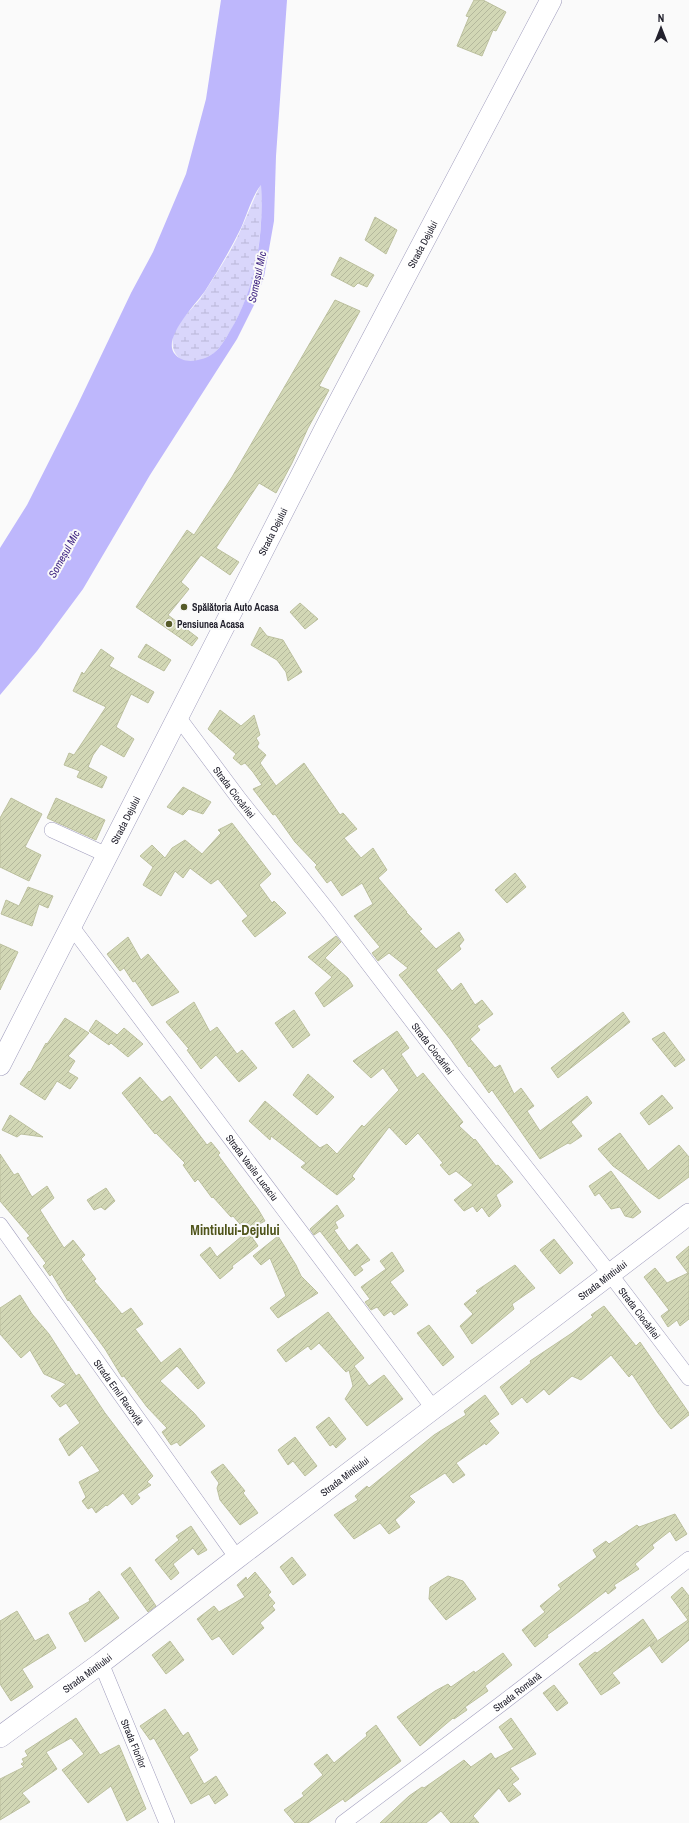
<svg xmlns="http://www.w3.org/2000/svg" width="689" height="1823" font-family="'Archivo Narrow',sans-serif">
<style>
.wetland{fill:url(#wetland-marsh)}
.water{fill:#beb7fc;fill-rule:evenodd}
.building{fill:url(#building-hatch);stroke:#bcc09e}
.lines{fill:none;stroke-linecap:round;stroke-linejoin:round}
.minor-casing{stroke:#a09dbd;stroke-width:16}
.secondary-casing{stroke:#a09dbd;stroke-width:22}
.minor{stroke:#fff;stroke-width:15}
.secondary{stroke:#fff;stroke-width:21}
.poi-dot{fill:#565b29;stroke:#fafafa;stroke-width:1.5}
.labels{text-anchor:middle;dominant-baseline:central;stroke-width:4;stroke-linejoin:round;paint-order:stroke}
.street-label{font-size:10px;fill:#22212d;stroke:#fafafa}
.poi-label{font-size:10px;font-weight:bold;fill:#22212d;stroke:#fafafa;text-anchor:start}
.water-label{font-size:11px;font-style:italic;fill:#3a1d7e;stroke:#fafafa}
.district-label{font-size:14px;font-weight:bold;fill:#50551b;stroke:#fafafa}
</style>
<defs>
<pattern id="wetland-marsh" width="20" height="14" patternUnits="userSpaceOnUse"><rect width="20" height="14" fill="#d9d6fb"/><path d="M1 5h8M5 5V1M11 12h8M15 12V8" fill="none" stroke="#bab7d7"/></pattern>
<pattern id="building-hatch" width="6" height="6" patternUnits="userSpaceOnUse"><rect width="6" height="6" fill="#d2d7b5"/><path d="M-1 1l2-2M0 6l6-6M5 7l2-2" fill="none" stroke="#b4b89c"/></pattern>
</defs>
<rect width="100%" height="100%" fill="#fafafa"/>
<path class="wetland" d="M261,184C264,233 256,288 231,330C224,341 219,351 207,358C187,370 167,357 174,333C177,323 193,308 200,299C210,284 220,268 229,253C242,231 250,206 261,184Z"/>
<path class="water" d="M221,0H287L276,156L274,221L264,277L254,305L237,339L150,475L83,589L37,651L0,695V548L27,505L77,406L131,293L153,252L186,174L206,99ZM261,185C264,234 256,288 230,331C222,345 215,357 198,360C189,362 180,361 174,353C163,337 196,304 205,291C218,271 230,250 241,228C247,215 252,196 261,185Z"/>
<g class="building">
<path d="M474,0H483L506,12L496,31L493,30L482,56L457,46L469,17L466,16Z"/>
<path d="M375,217L397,230L386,254L365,240Z"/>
<path d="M340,257L374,275L367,287L358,283L354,287L331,275Z"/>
<path d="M335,300L360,311L319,386L329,390L308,428L292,463L276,493L259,483L216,548L239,562L230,575L201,555L181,582L189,589L168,615L198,638L192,646L136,607L187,530L194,535L232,477Z"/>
<path d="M300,603L318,619L305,629L290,612Z"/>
<path d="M260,627L267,636L283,640L302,672L288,681L286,672L277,660L251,645Z"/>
<path d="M146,644L171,660L164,671L138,657Z"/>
<path d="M101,649L114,658L109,666L154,692L148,703L131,694L116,727L134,739L124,757L101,744L93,755L88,767L107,777L102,788L77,777L80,771L64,765L69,753L74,755L106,707L73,691L82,672L84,674Z"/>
<path d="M220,710L241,726L254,715L260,735L256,738L259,743L257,747L266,755L260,763L276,786L304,763L340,815L343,813L357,829L344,838L361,858L373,848L387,870L378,878L407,912H406L422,929L419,931L436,949L459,932L464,940L459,946L461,949L436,970L452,991L461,983L475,1005L482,1000L493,1014L477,1026L480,1030L470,1039L495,1068L500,1065L514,1094L521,1088L534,1106L527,1111L540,1131L587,1096L592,1103L571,1122L582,1136L570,1144L568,1143L540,1159L492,1090L489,1093L470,1066L469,1067L450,1039L399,975L408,968L389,953L378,961L372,953L380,947L354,916L373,904L362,883L342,896L331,880L327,883L315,867L317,865L295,842L275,814L273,815L253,789L262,785L253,772L245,763L241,765L233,758L236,754L208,729Z"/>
<path d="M183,787L211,802L203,814L189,809L183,815L167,807Z"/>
<path d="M11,798L42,814L25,847L41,855L29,881L0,867V818Z"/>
<path d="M56,798L105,820L96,840L47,818Z"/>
<path d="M232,823L271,874L259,885L272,903L274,901L286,913L255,937L242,921L248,916L218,879L211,884L190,868L183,878L175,871L161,896L143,885L153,867L140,856L152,845L165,858L172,848L185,840L202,854L221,833L218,830Z"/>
<path d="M515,873L526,887L507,903L495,890Z"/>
<path d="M28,887L53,896L48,908L39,904L32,926L1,914L6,900L19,906Z"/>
<path d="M336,936L341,942L325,958L348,978L353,986L324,1007L315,993L332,977L308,957Z"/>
<path d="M128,937L141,960L148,954L179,992L152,1006L135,981L133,982L124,968L120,971L107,954Z"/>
<path d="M0,944L18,952L0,990Z"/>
<path d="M194,1002L210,1032L217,1027L237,1054L242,1050L257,1068L239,1082L216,1055L201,1069L187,1050L189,1049L166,1022Z"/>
<path d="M294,1010L310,1035L293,1048L275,1023Z"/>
<path d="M623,1012L630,1022L558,1078L551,1068Z"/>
<path d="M65,1018L89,1033L68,1056L75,1061L68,1072L78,1078L70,1089L57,1081L45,1100L20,1084L29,1071L30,1072L46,1043L47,1044Z"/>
<path d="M96,1020L117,1035L124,1028L143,1044L128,1057L111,1043L109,1045L89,1031Z"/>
<path d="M397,1031L409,1048L401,1054L417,1078L423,1073L463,1122L459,1126L474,1140L475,1139L496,1166L498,1165L513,1182L496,1195L501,1206L489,1217L482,1207L477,1212L473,1206L464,1211L454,1200L473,1185L456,1171L449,1175L440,1165L443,1163L418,1133L406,1145L389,1127L352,1176L355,1179L337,1195L301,1167L306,1163L271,1136L270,1140L249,1121L265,1101L320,1148L327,1144L337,1154L362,1125L364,1127L399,1090L383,1068L371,1078L353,1061Z"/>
<path d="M664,1032L685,1060L675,1067L652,1039Z"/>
<path d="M308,1074L334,1097L317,1115L293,1095Z"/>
<path d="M140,1077L162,1102L170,1096L207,1145L211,1142L220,1153L218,1155L258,1209L265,1221L246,1231L233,1216L231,1217L213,1197L212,1198L198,1179L195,1182L183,1165L185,1163L156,1133L155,1134L122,1093Z"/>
<path d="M662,1095L673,1108L649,1125L640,1113Z"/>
<path d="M10,1115L43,1137L21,1134L17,1137L2,1130Z"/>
<path d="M620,1133L648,1171L679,1145L689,1157V1177L659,1199L613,1166L598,1149Z"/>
<path d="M0,1154L14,1175L18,1173L32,1197L47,1186L54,1198L40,1210L64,1248L73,1240L85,1255L81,1259L96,1279L94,1281L122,1314L131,1308L143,1324L135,1329L161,1363L180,1348L205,1383L198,1389L177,1366L160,1381L194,1413L205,1426L180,1446L177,1442L171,1445L162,1432L167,1428L147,1407L124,1376L122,1377L105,1349L69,1300L68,1301L52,1274L50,1276L43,1266L46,1263L27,1238L30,1236L0,1201Z"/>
<path d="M611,1171L641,1212L633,1218L625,1216L620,1207L611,1209L599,1193L595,1196L589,1186Z"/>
<path d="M106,1188L115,1201L105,1210L101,1207L94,1210L87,1200Z"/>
<path d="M337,1205L344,1216L335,1222L338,1228L334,1230L349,1251L357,1244L370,1260L360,1266L363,1270L355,1276L320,1231L314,1235L310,1229Z"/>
<path d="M248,1231L258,1246L232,1266L233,1268L220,1279L200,1255L210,1247L217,1257Z"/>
<path d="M278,1236L296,1265L301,1276L318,1293L278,1318L270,1308L286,1296L270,1258L261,1265L253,1256Z"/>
<path d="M554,1239L573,1263L560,1274L540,1250Z"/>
<path d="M689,1246V1319L680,1326L677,1320L668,1327L661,1316L669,1310L644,1277L655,1268L667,1283L688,1273L676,1257Z"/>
<path d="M392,1252L404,1271L390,1282L408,1305L394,1315L391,1311L384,1316L377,1307L371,1310L365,1302L370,1299L361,1287L386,1269L380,1261Z"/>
<path d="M515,1265L535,1288L512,1304L514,1309L472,1344L460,1326L473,1314L464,1304L478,1293L476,1291Z"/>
<path d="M20,1295L32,1314L49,1334L76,1376L79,1374L105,1413L153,1476L147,1482L151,1485L137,1494L140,1498L132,1505L123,1493L107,1506L106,1505L96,1513L92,1507L88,1509L82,1501L86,1497L79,1482L100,1471L82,1445L69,1456L59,1439L80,1423L66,1403L60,1407L51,1396L66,1384L44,1374L30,1350L21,1358L0,1334V1308Z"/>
<path d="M604,1306L636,1346L640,1342L689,1413V1415L671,1429L658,1413L632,1374L629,1377L611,1355L581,1380L572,1376L549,1395L544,1389L527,1403L522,1397L512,1405L500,1387L531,1363L530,1361L572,1333L593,1317L591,1315Z"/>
<path d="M328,1312L364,1358L354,1366L369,1386L384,1375L403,1399L367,1426L345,1399L353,1386L349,1370L346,1372L319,1343L311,1350L308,1346L286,1362L277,1350Z"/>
<path d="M429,1325L454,1357L443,1366L417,1333Z"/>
<path d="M485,1395L499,1414L489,1421L499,1433L486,1445L485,1443L456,1463L465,1475L453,1483L445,1473L409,1496L415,1502L395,1520L400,1527L389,1534L380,1523L354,1539L334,1515L358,1500L355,1496L367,1486L369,1488L434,1435L466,1415L464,1411Z"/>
<path d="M329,1417L346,1439L336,1448L333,1444L330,1446L316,1427Z"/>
<path d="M295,1437L317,1466L305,1476L293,1461L288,1465L278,1450Z"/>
<path d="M223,1464L245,1491L243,1493L258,1513L240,1525L220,1500L217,1488L219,1483L211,1472Z"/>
<path d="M675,1514L687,1534L676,1541L670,1531L652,1545L654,1548L635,1564L639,1569L614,1585L616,1588L608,1594L606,1591L568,1620L547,1635L548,1637L535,1647L522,1630L545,1612L540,1606L561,1589L558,1585L597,1557L593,1550L606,1541L609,1544L637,1525L639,1527Z"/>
<path d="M191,1526L207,1550L198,1555L193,1548L173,1564L179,1573L171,1580L155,1560L179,1540L176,1536Z"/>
<path d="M292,1557L306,1575L293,1585L280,1567Z"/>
<path d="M130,1567L156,1606L148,1612L121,1574Z"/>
<path d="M255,1572L271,1592L268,1595L275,1603L272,1606L275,1610L260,1623L264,1628L233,1655L219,1636L212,1640L197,1619L214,1606L219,1612L245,1597L237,1585L246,1577L247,1580Z"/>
<path d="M448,1576L463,1581L476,1599L446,1620L429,1599L430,1587Z"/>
<path d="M682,1587L689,1596V1640L662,1663L650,1646L688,1620L671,1597Z"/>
<path d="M99,1591L119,1618L85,1642L69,1613L90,1601L89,1599Z"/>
<path d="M17,1611L35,1641L48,1634L56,1648L22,1669L33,1687L11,1701L0,1684V1621Z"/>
<path d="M643,1619L657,1640L612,1673L620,1683L601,1695L579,1664L595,1652L597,1653Z"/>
<path d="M170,1641L184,1660L166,1674L152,1655Z"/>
<path d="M503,1653L512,1665L485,1686L488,1691L465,1707L467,1710L454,1719L453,1718L420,1746L397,1717L435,1691L448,1684L451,1687L474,1671L475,1673Z"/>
<path d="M554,1685L568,1703L557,1711L543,1693Z"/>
<path d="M165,1709L183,1736L188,1732L198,1750L189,1757L204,1784L216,1776L228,1795L215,1804L209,1794L191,1804L154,1738L150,1740L140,1726Z"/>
<path d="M76,1718L100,1755L119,1745L146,1809L127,1821L111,1786L88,1803L62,1770L84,1754L71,1738L46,1752L57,1769L22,1793L30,1802L0,1820V1779L24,1767L21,1764L24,1762L22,1759L28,1756L25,1751Z"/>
<path d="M511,1718L536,1754L510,1768L519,1779L512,1784L521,1794L509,1802L499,1788L473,1816L479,1823H451L441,1811L426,1823H380L409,1796L422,1787L424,1788L464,1760L471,1767L491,1753L495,1759L514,1749L499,1727Z"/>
<path d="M376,1725L401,1761L345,1802L343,1799L308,1823H295L284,1810L304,1796L302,1793L323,1775L314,1764L327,1754L334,1763L367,1736L366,1733Z"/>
</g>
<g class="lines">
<defs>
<g id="minor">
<path id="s1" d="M178,717L240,800L329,912L457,1080L610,1274L689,1378"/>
<path d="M52,830L107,855"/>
<path id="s2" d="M71,926L433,1408"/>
<path id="s3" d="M0,1225L237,1558"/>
<path id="s4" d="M101,1663L167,1823"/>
<path id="s5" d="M343,1823L501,1704L689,1559"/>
</g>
<g id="secondary">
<path id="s6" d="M0,1065L329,421L551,0"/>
<path id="s7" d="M0,1737L101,1663L237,1558L689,1214"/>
</g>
</defs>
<use href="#minor" class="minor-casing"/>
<use href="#secondary" class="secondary-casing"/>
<use href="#minor" class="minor"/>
<use href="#secondary" class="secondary"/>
</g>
<g class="poi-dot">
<circle cx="184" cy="607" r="4"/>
<circle cx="169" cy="624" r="4"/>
</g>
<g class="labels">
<g class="street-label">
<text stroke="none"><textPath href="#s6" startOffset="923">Strada Dejului</textPath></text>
<text stroke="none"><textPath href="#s6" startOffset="599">Strada Dejului</textPath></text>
<text stroke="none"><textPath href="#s1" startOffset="94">Strada Ciocârliei</textPath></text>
<text stroke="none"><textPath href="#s6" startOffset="275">Strada Dejului</textPath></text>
<text stroke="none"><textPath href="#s1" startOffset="418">Strada Ciocârliei</textPath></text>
<text stroke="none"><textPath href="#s2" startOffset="302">Strada Vasile Lucaciu</textPath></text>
<text stroke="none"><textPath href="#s7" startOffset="756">Strada Mintiului</textPath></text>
<text stroke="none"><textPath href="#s1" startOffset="754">Strada Ciocârliei</textPath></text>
<text stroke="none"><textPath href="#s3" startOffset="205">Strada Emil Racoviță</textPath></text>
<text stroke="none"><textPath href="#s7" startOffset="432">Strada Mintiului</textPath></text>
<text stroke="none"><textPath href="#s7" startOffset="108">Strada Mintiului</textPath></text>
<text stroke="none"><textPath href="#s5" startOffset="218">Strada Română</textPath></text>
<text stroke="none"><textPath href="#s4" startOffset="87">Strada Florilor</textPath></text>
</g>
<g class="poi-label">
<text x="192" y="607">Spălătoria Auto Acasa</text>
<text x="177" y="624">Pensiunea Acasa</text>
</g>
<g class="water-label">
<text transform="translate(257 277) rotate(-78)">Someșul Mic</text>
<text transform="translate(64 554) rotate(-61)">Someșul Mic</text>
</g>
<g class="district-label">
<text x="235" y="1230">Mintiului-Dejului</text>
</g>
</g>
<g transform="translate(661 28)" stroke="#fafafa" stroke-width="3" paint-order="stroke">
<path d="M0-3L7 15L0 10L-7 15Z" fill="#22212d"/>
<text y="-6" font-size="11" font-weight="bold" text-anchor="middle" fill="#22212d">N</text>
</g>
</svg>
